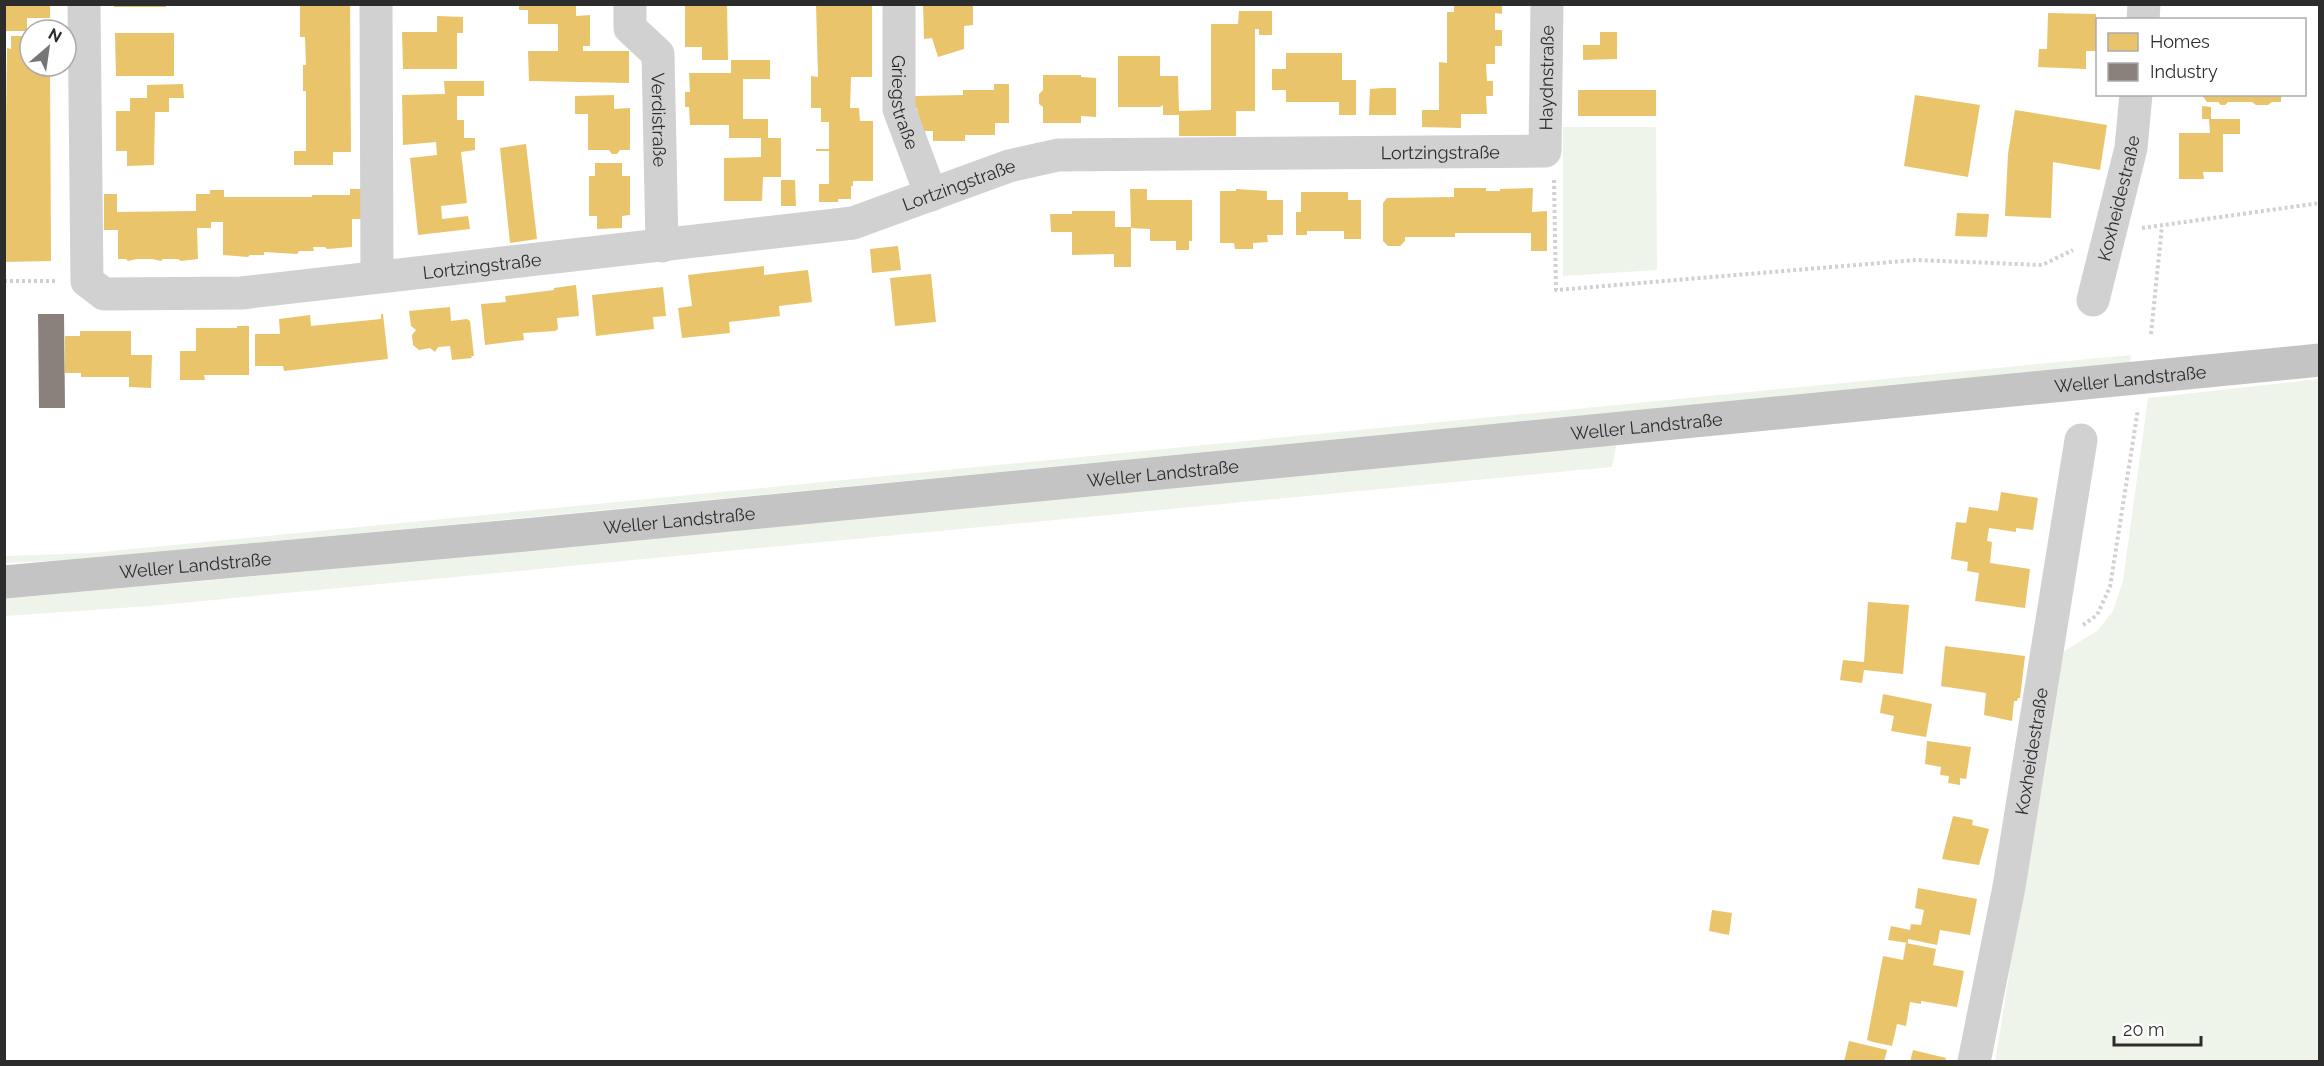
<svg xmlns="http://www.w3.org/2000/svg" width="2324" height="1066" font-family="Raleway,sans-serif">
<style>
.green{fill:#eff4ea}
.homes{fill:#e9c46a}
.industry{fill:#8a817c}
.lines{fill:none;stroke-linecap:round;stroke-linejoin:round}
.path{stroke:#d1d1d1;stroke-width:4;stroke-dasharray:3 3;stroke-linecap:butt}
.minor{stroke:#d1d1d1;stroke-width:33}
.major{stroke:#c4c4c4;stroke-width:33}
.labels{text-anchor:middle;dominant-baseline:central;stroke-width:6;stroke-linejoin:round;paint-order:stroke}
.street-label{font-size:18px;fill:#2c2c2c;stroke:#fff}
</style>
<rect width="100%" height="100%" fill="#fff"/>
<g class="green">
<path d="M1563,127H1656L1657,270L1563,276Z"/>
<path d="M2131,355L2130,363L94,559L5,563L4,556L92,553Z"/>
<path d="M2319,379V1061L1995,1062L2061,653L2097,631L2113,611L2123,581L2148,398Z"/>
<path d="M1617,443L1612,467L150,606L5,616V597L206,581Z"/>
</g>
<g class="homes">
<path d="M4,4H50V18H27V31H4Z"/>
<rect x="114" y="4" width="52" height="3"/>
<path d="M300,4H350L351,152H333V165H294V151H306V91H303V65H306L305,37H300Z"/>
<path d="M519,4H576V16L590,15V46H583V51H629V83L529,81L528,51H558V24H528V10H519Z"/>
<path d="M685,4H727L728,60H702V47H685Z"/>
<path d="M816,4L872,5V77H851L850,108H859L860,121H873V181H853V186H851V199H838V202H819V184H829V151H816V149H829V122H821V108H811V76L818,77Z"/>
<path d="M923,4H973V25L964,26V49L938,57L932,38L924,39Z"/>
<path d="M1454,4H1502V14L1495,13V30H1502V46H1495V64H1486L1487,81H1493V96H1486L1487,114H1461V128L1422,127V110H1439V62L1447,63V12H1454Z"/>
<path d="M1239,11H1272V35H1259V29H1255V111H1236V136H1179V115H1163V105L1160,107H1118V56H1160V76H1178L1179,111L1211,110V24H1238Z"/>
<path d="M2048,13L2096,14L2097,51H2086V69L2038,67L2039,49H2047Z"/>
<path d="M437,16L463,17V33H457V69H403L402,32H437Z"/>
<path d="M1600,32H1617V59L1583,60V45H1600Z"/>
<path d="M115,33H174V76H116Z"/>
<path d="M11,36H30V66H50L51,261L4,262L7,48L11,49Z"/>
<path d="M1286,53H1342V80H1356V115H1339V102H1286V90H1272V69H1286Z"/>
<path d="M731,60H770V79H743V119H768V138H781V177H763L762,201H724V158L761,157V138H729V125H690L689,107H685V92H690L689,73H731Z"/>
<path d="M1043,75H1081V77L1096,78V117L1081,116V123H1043V107L1039,104V94L1043,90Z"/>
<path d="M444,81H484V96H457V120H464V138H475V150L461,152L467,203L441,206L442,219L468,216L470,229L418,235L410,158L437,155L436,142L403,145L402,95L445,94Z"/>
<path d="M183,84L184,98H169V112H155L154,165L127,166V151H116V111H130V98H147V85Z"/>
<path d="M994,84H1009V123H995V135H965V141H933V131H920L917,108H914L915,96L963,95V90H994Z"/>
<path d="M1383,88H1396V115H1369L1370,89Z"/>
<rect x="1578" y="90" width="78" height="26"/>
<path d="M2201,94H2281V102H2272L2268,105H2256L2252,102H2228L2225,105H2221L2218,102H2207Z"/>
<path d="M614,95V109L630,108V150H620L617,154H612L609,150H588V114H575V96Z"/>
<path d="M1915,95L1980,105L1968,177L1904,166Z"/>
<path d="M2202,106L2211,107V119H2202Z"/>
<path d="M2015,110L2107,125L2100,170L2053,162L2051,218L2005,216L2008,154Z"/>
<path d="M2209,119H2240V134H2223V172H2203L2204,179H2179V133H2210Z"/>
<path d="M526,144L537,239L510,243L500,148Z"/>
<path d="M595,163H622V176H630V215L622,216V228L597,229V216H589V176H595Z"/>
<path d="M781,180H795L796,206H781Z"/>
<path d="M1454,188H1486V191H1500V189L1533,188L1532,212L1547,211V251H1531V233H1455V237H1405V241L1400,246H1388L1383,241V203L1387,198L1454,197Z"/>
<path d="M350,189H364L365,219H352V247L327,249L325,247H313L314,251H299L297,254L264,252V255H250L248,257L223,255V222H211V228H197L198,259L181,261L178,259H163L161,261L152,259H137L128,261L126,259H118V230H104V194H117V212L196,211V194H210V190H224V197H312V195H350Z"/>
<path d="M1130,189H1147V200H1192V241H1189V250H1176V241H1150V229L1131,228V267H1114V254L1072,255V232H1051L1050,214H1072V211H1115V227H1131Z"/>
<path d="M1236,189L1267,191V200H1283V235H1267L1268,242L1253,243V249H1235L1234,243H1220V191H1236Z"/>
<path d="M1301,192H1348V200H1361V239H1344V231H1307V235H1296V212H1301Z"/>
<path d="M1957,213L1989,214L1987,237L1955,236Z"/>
<path d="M898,246L901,270L872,273L870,249Z"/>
<path d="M764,266V275L808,270L812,302L779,306L780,316L729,322L730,333L682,338L678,308L692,306L688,275Z"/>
<path d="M931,274L936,322L895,326L890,278Z"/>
<path d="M576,285L579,316L557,318L558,329L555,331L523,333L524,340L485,345L481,304L506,302L505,296L554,290V288Z"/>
<path d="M663,287L666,316L653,317L654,329L596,336L592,295Z"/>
<path d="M450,307L451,321L467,319L470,321L474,356H471L472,358L452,360L450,346L438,347L435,352L430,348L419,350L413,345L412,335L416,330L411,326L409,311Z"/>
<path d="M381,314H383L388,359L284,371L283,366H255V334H280L279,319L310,315L311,326L381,319Z"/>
<path d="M237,326H249V375H204L205,380H180V351H196V328H237Z"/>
<path d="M80,331H131V355H152L151,388L129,387V377H81V373H65V336H80Z"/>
<path d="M2001,492L2038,498L2033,530L2016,528V532L1989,528L1987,541L1992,542L1990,563L2030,569L2025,608L1975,601L1979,573L1967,571L1968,562L1951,559L1956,522L1966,523L1969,507L1998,511Z"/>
<path d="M1868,602L1909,605L1903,674L1864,670L1862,683L1840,680L1843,660L1864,662Z"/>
<path d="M1945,646L2025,656L2020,698H2018L2017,701H2014L2012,721L1984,715L1986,693L1941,686Z"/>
<path d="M1883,694L1932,704L1926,737L1891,731L1894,716L1880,713Z"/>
<path d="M1927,741L1971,747L1966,779L1960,778V785L1948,783L1949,776L1940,775L1941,767L1925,764Z"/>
<path d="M1953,816L1973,820L1972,825L1989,829L1979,865L1942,859Z"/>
<path d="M1918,888L1977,899L1970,935L1940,930L1937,945L1908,939V943L1888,940L1891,926L1910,930L1911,924L1921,925L1924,910L1915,908Z"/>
<path d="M1712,910L1732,913L1729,935L1709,931Z"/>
<path d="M1906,943L1936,949L1933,965L1964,971L1957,1007L1921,1001V1004L1910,1002L1906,1026L1897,1024L1892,1046L1873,1042L1867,1040L1883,956L1903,960Z"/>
<path d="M1849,1041L1887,1050L1884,1062H1844Z"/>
<path d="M1913,1050L1946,1058L1945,1062H1910Z"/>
</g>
<path class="industry" d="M38,314H64L65,408H39Z"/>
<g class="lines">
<g class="path">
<path d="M1554,180L1556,290L1916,260L2042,265L2073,250"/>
<path d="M2142,228L2320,203"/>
<path d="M4,281H58"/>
<path d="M2151,334L2162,226"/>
<path d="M2083,625L2097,615L2110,587L2138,409"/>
</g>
<g class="minor">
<path id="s1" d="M84,4L87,281L104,294L241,293L853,223L1009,166L1058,155L1545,151L1547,4"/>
<path d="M376,4L377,276"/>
<path id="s2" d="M630,4V28L658,54L662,246"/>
<path id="s3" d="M899,4V109L931,195"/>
<path d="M2143,20L2144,4"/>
<path id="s4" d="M2093,300L2131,148L2136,94"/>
<path id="s5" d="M1974,1062L2009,887L2081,440"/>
</g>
<path class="major" id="s6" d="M4,582L514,536L2320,360"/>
</g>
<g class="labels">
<g class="street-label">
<text stroke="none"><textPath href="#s1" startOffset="1828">Haydnstraße</textPath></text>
<text stroke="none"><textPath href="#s3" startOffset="99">Griegstraße</textPath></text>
<text stroke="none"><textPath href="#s2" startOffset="128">Verdistraße</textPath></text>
<text stroke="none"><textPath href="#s1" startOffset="1650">Lortzingstraße</textPath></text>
<text stroke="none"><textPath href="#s1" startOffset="1164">Lortzingstraße</textPath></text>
<text stroke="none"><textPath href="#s4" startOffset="105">Koxheidestraße</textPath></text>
<text stroke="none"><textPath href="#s1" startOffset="678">Lortzingstraße</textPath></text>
<text stroke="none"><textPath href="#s6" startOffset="2136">Weller Landstraße</textPath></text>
<text stroke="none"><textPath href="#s6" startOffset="1650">Weller Landstraße</textPath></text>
<text stroke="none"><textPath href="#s6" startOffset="1164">Weller Landstraße</textPath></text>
<text stroke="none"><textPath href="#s6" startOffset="678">Weller Landstraße</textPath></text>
<text stroke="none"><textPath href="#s6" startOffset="192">Weller Landstraße</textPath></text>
<text stroke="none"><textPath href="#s5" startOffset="316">Koxheidestraße</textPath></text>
</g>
</g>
<rect width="2324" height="1066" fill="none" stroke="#2c2c2c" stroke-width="12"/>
<rect x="2096" y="18" width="210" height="78" fill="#ffffff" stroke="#ababab" stroke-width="1.5"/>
<rect x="2108" y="33" width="30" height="18" fill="#e9c46a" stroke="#ababab" stroke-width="1.5"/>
<text x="2150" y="48" font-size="18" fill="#2c2c2c">Homes</text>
<rect x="2108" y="63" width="30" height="18" fill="#8a817c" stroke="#ababab" stroke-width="1.5"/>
<text x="2150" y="78" font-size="18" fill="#2c2c2c">Industry</text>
<g transform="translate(48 48) rotate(29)"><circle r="28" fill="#ffffff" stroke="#ababab" stroke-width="1.5"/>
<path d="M0-4.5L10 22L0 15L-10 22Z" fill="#767676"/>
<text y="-9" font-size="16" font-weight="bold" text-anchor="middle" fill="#2c2c2c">N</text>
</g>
<path d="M2114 1036v9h87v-9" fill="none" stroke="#2c2c2c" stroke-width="3"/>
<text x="2123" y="1036" font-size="18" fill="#2c2c2c" stroke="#ffffff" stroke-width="4.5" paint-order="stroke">20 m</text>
</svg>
